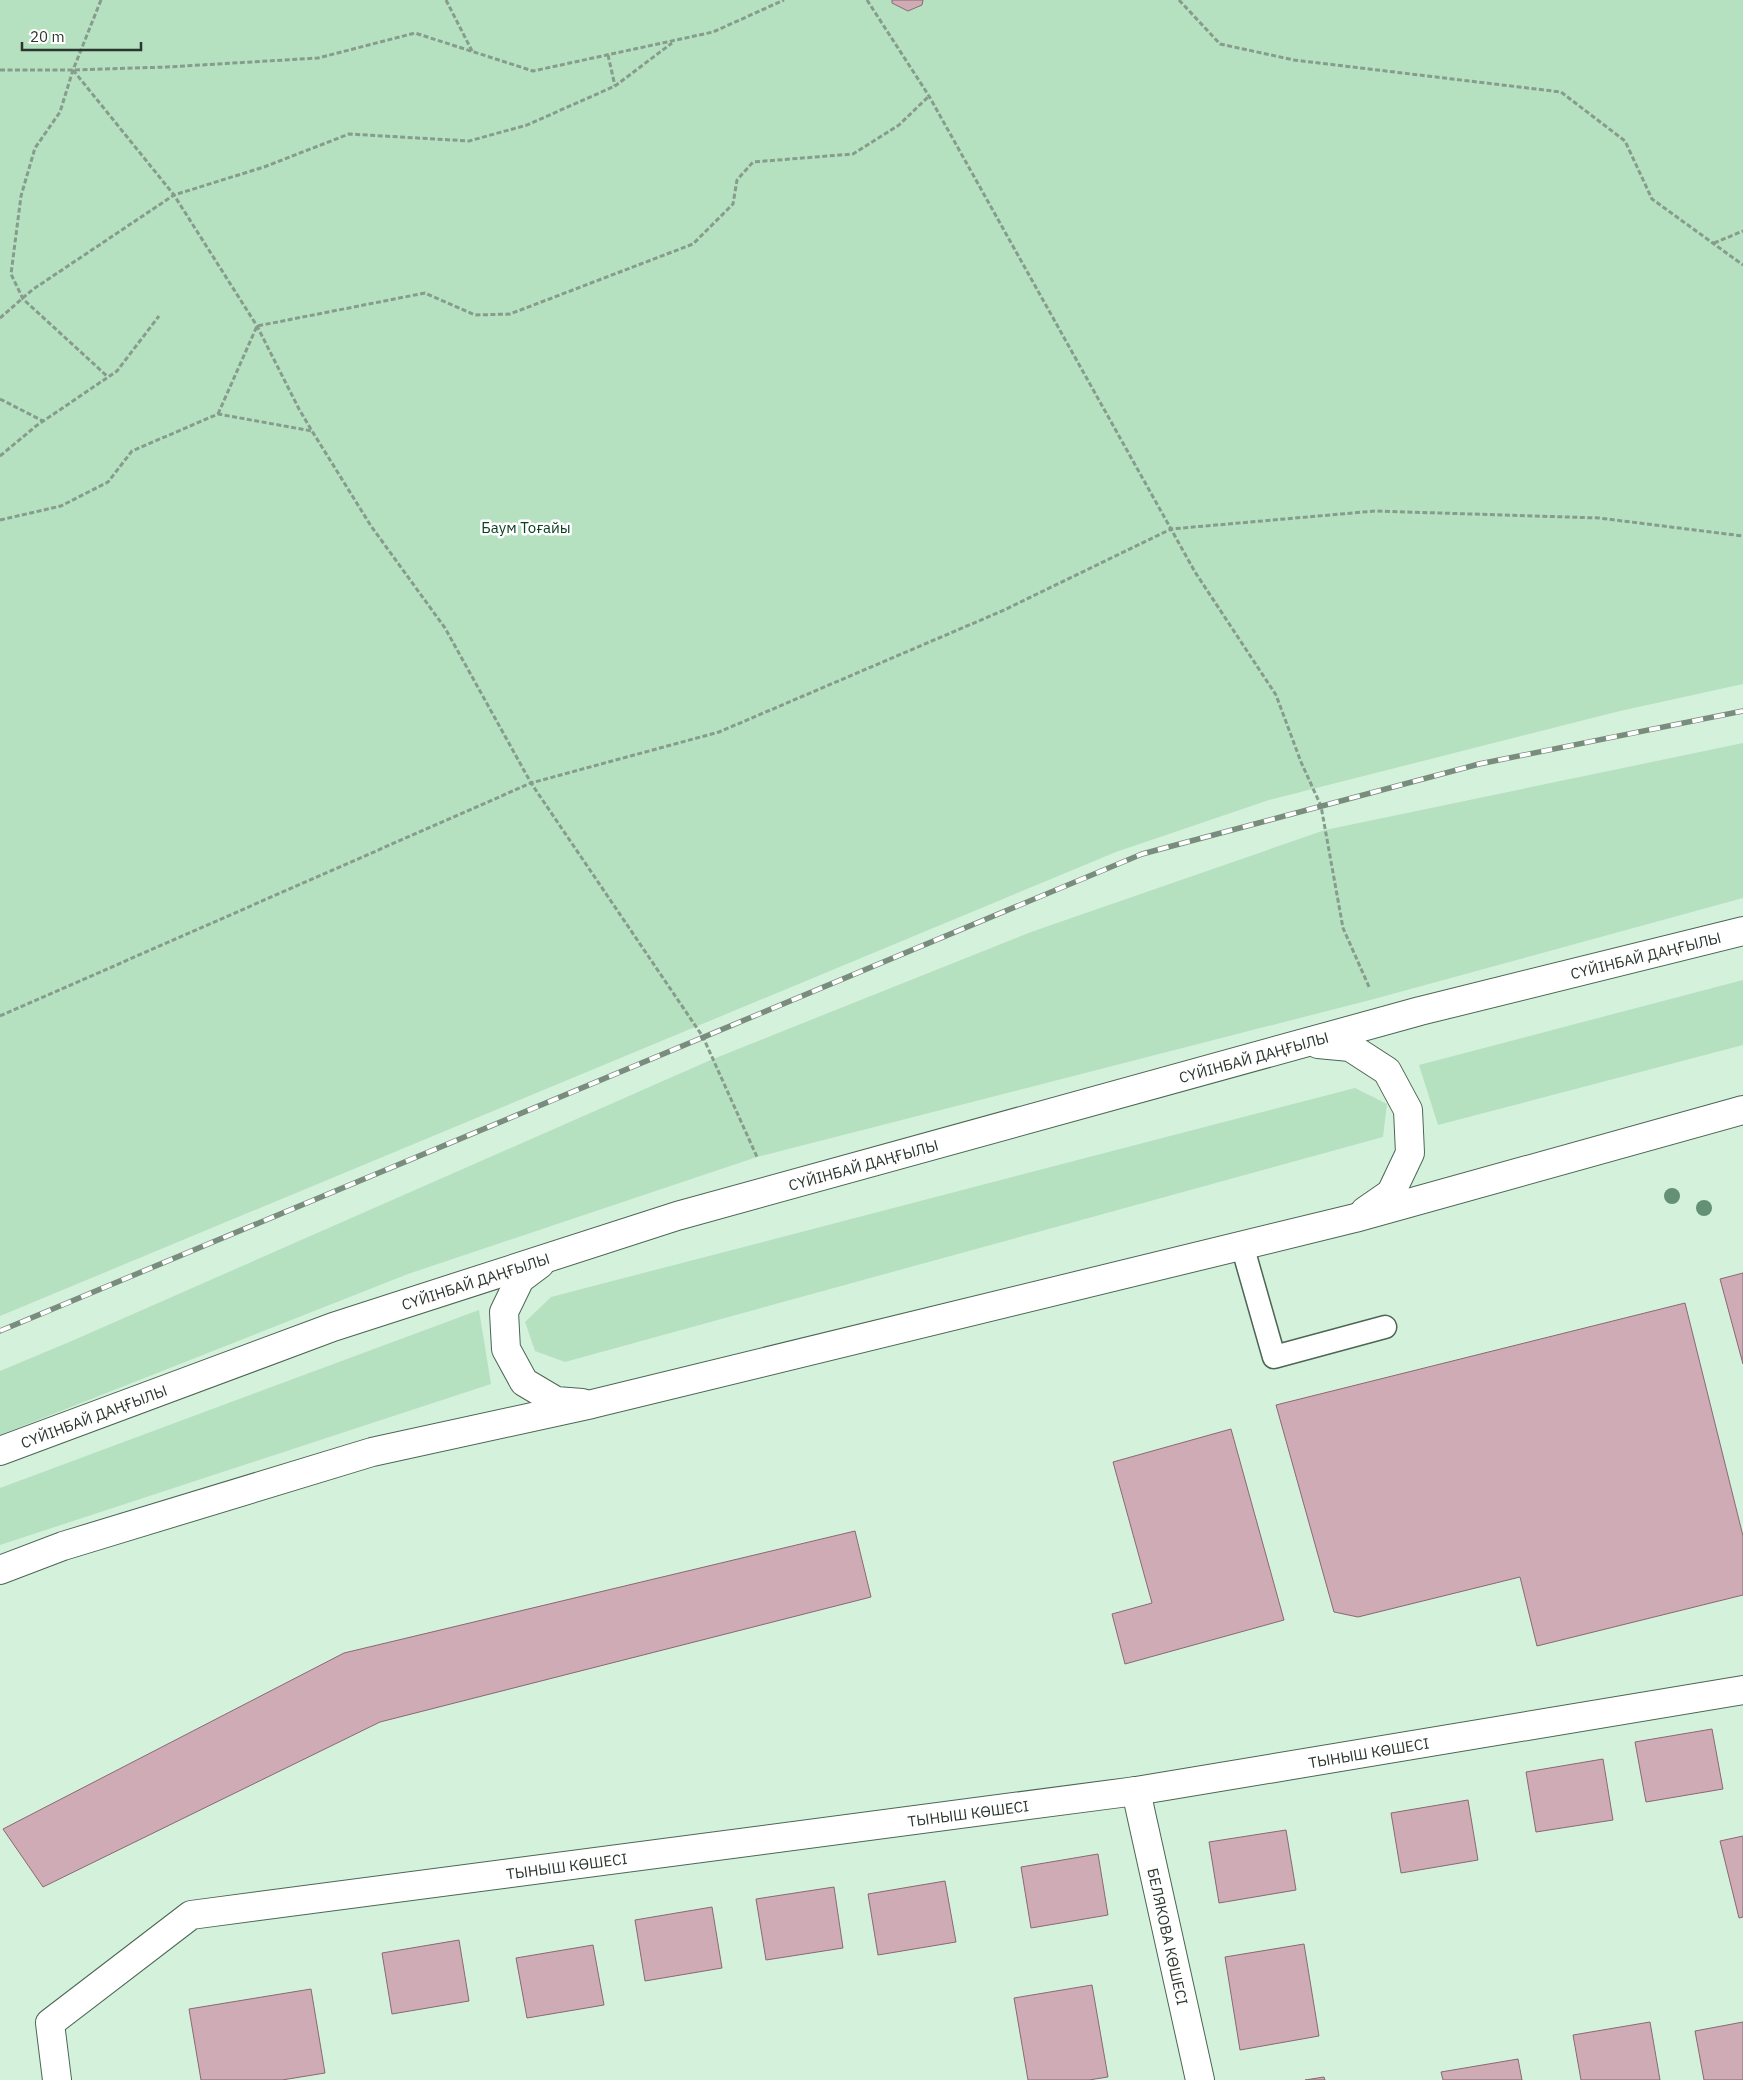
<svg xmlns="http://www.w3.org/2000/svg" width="1743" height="2080" font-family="'IBM Plex Sans',sans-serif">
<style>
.green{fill:#b5e1c1}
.building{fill:#ceabb5;stroke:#896973}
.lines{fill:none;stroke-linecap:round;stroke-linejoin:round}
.service-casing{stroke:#4c6653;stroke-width:25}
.minor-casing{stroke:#4c6653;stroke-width:30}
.primary-casing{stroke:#4c6653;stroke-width:30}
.path{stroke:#879c8c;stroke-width:3;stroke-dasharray:5 2.5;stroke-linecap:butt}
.service{stroke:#fff;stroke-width:22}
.minor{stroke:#fff;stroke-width:28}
.primary{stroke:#fff;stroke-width:28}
.rail-casing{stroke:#798c7e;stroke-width:5.5}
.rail{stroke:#fff;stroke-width:4;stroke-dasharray:11;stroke-linecap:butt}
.tree{fill:#649075}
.labels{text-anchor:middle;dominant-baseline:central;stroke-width:5;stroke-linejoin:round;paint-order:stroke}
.park-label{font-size:15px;fill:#084021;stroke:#fff}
.street-label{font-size:15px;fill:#2b362e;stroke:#fff}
</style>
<rect width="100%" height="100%" fill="#d4f1db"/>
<g class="green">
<path d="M0,0H1743V684L1620,711L1269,800L1116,852L0,1316Z"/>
<path d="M1743,743V898L1374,999L757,1157L408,1274L0,1435V1371L74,1340L713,1059L1031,932L1325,830Z"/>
<path d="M1743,980V1045L1438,1125L1419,1065Z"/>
<path d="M1355,1088L1387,1104L1383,1137L565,1362L535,1351L525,1322L551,1297Z"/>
<path d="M479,1310L491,1384L0,1545V1488Z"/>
</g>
<g class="building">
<path d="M892,0H923L922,5L908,11L892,3Z"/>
<path d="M1743,1273V1364L1720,1279Z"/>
<path d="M1685,1303L1743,1536V1595L1537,1646L1520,1577L1358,1617L1334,1612L1276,1405Z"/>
<path d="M1231,1429L1284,1620L1125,1664L1112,1614L1152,1603L1113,1462Z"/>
<path d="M855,1531L871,1597L380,1722L43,1887L3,1829L344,1653Z"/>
<path d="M1712,1729L1723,1789L1646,1802L1635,1742Z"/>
<path d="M1603,1759L1613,1820L1536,1832L1526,1772Z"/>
<path d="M1468,1800L1478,1860L1401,1873L1391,1813Z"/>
<path d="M1286,1830L1296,1890L1219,1903L1209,1842Z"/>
<path d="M1743,1836V1917L1739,1918L1720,1841Z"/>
<path d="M1098,1854L1108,1915L1031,1928L1021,1867Z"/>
<path d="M945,1881L956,1942L878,1955L868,1894Z"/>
<path d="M834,1887L843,1948L766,1960L756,1899Z"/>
<path d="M712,1907L722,1968L645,1981L635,1920Z"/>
<path d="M459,1940L469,2001L392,2014L382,1953Z"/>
<path d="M1304,1944L1319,2036L1240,2050L1225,1957Z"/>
<path d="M593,1945L604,2005L527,2018L516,1958Z"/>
<path d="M1092,1985L1108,2077L1089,2080H1028L1014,1998Z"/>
<path d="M311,1989L325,2073L282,2080H201L189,2009Z"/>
<path d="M1650,2022L1660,2080H1581L1573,2035Z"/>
<path d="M1743,2022V2080H1704L1695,2031Z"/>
<path d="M1518,2059L1522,2080H1443L1441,2072Z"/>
<path d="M1324,2077L1325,2080H1305Z"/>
</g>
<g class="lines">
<defs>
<path id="service" d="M1242,1245L1274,1357L1385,1327"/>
<g id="minor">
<path id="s1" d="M1136,1791L1200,2080"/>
<path id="s2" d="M57,2080L50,2023L191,1915L1136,1791L1743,1690"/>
</g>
<g id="primary">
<path d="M1318,1044L1350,1047L1387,1071L1408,1110L1410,1153L1391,1193L1365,1211"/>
<path d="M540,1264L520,1279L504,1312L506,1349L524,1382L556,1401L582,1403"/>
<path id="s3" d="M0,1451L333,1327L677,1216L1420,1011L1743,931"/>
<path d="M0,1570L63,1546L372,1452L592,1404L1355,1218L1743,1110"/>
</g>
</defs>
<use href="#service" class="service-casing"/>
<use href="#minor" class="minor-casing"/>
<use href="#primary" class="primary-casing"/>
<g class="path">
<path d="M101,0L73,70L60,112L35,148L21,196L11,274L23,299L108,377"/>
<path d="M446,0L472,51"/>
<path d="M867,0L929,96L1195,572L1276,695L1301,762L1321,806L1343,928L1370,989"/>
<path d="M1179,0L1220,44L1294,60L1561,92L1625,141L1652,199L1743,265"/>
<path d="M608,55L615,86"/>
<path d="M0,70H73L167,67L318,58L415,33L533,71L713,32L784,0"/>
<path d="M73,70L174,195L257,326L299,409L312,431L371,526L445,628L531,783L703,1037L757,1157"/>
<path d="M1714,243L1743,231"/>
<path d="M0,318L32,290L174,195L264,167L349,134L469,141L527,125L615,86L672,43"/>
<path d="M0,399L43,421"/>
<path d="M218,414L257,326L425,293L475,315L510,314L693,244L733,204L737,180L753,162L853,154L899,125L929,96"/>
<path d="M0,456L36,426L117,371L159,316"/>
<path d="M0,520L61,506L108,482L132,451L218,414L312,431"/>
<path d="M0,1016L531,783L719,732L1002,611L1171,529L1375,511L1599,518L1743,536"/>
</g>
<use href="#service" class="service"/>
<use href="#minor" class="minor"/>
<use href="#primary" class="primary"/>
<defs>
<path id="rail" d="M0,1331L1142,854L1479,764L1743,711"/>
</defs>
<use href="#rail" class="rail-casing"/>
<use href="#rail" class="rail"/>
</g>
<g class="tree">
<circle cx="1672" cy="1196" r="8"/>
<circle cx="1704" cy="1208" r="8"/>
</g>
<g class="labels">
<g class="park-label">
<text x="526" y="527">Баум Тоғайы</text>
</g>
<g class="street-label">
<text stroke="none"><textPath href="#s3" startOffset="1720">СҮЙІНБАЙ ДАҢҒЫЛЫ</textPath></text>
<text stroke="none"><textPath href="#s3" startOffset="1315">СҮЙІНБАЙ ДАҢҒЫЛЫ</textPath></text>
<text stroke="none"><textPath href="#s3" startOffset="910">СҮЙІНБАЙ ДАҢҒЫЛЫ</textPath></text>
<text stroke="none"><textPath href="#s3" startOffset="505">СҮЙІНБАЙ ДАҢҒЫЛЫ</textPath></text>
<text stroke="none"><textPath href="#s3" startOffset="100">СҮЙІНБАЙ ДАҢҒЫЛЫ</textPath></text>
<text stroke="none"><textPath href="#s2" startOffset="1424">ТЫНЫШ КӨШЕСІ</textPath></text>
<text stroke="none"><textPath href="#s2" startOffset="1019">ТЫНЫШ КӨШЕСІ</textPath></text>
<text stroke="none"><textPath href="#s2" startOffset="614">ТЫНЫШ КӨШЕСІ</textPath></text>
<text stroke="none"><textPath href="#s1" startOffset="149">БЕЛЯКОВА КӨШЕСІ</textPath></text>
</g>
</g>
<path d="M22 42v8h119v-8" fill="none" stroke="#2b362e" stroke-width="2.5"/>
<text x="30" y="42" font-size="15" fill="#2b362e" stroke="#ffffff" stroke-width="4" paint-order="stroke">20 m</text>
</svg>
